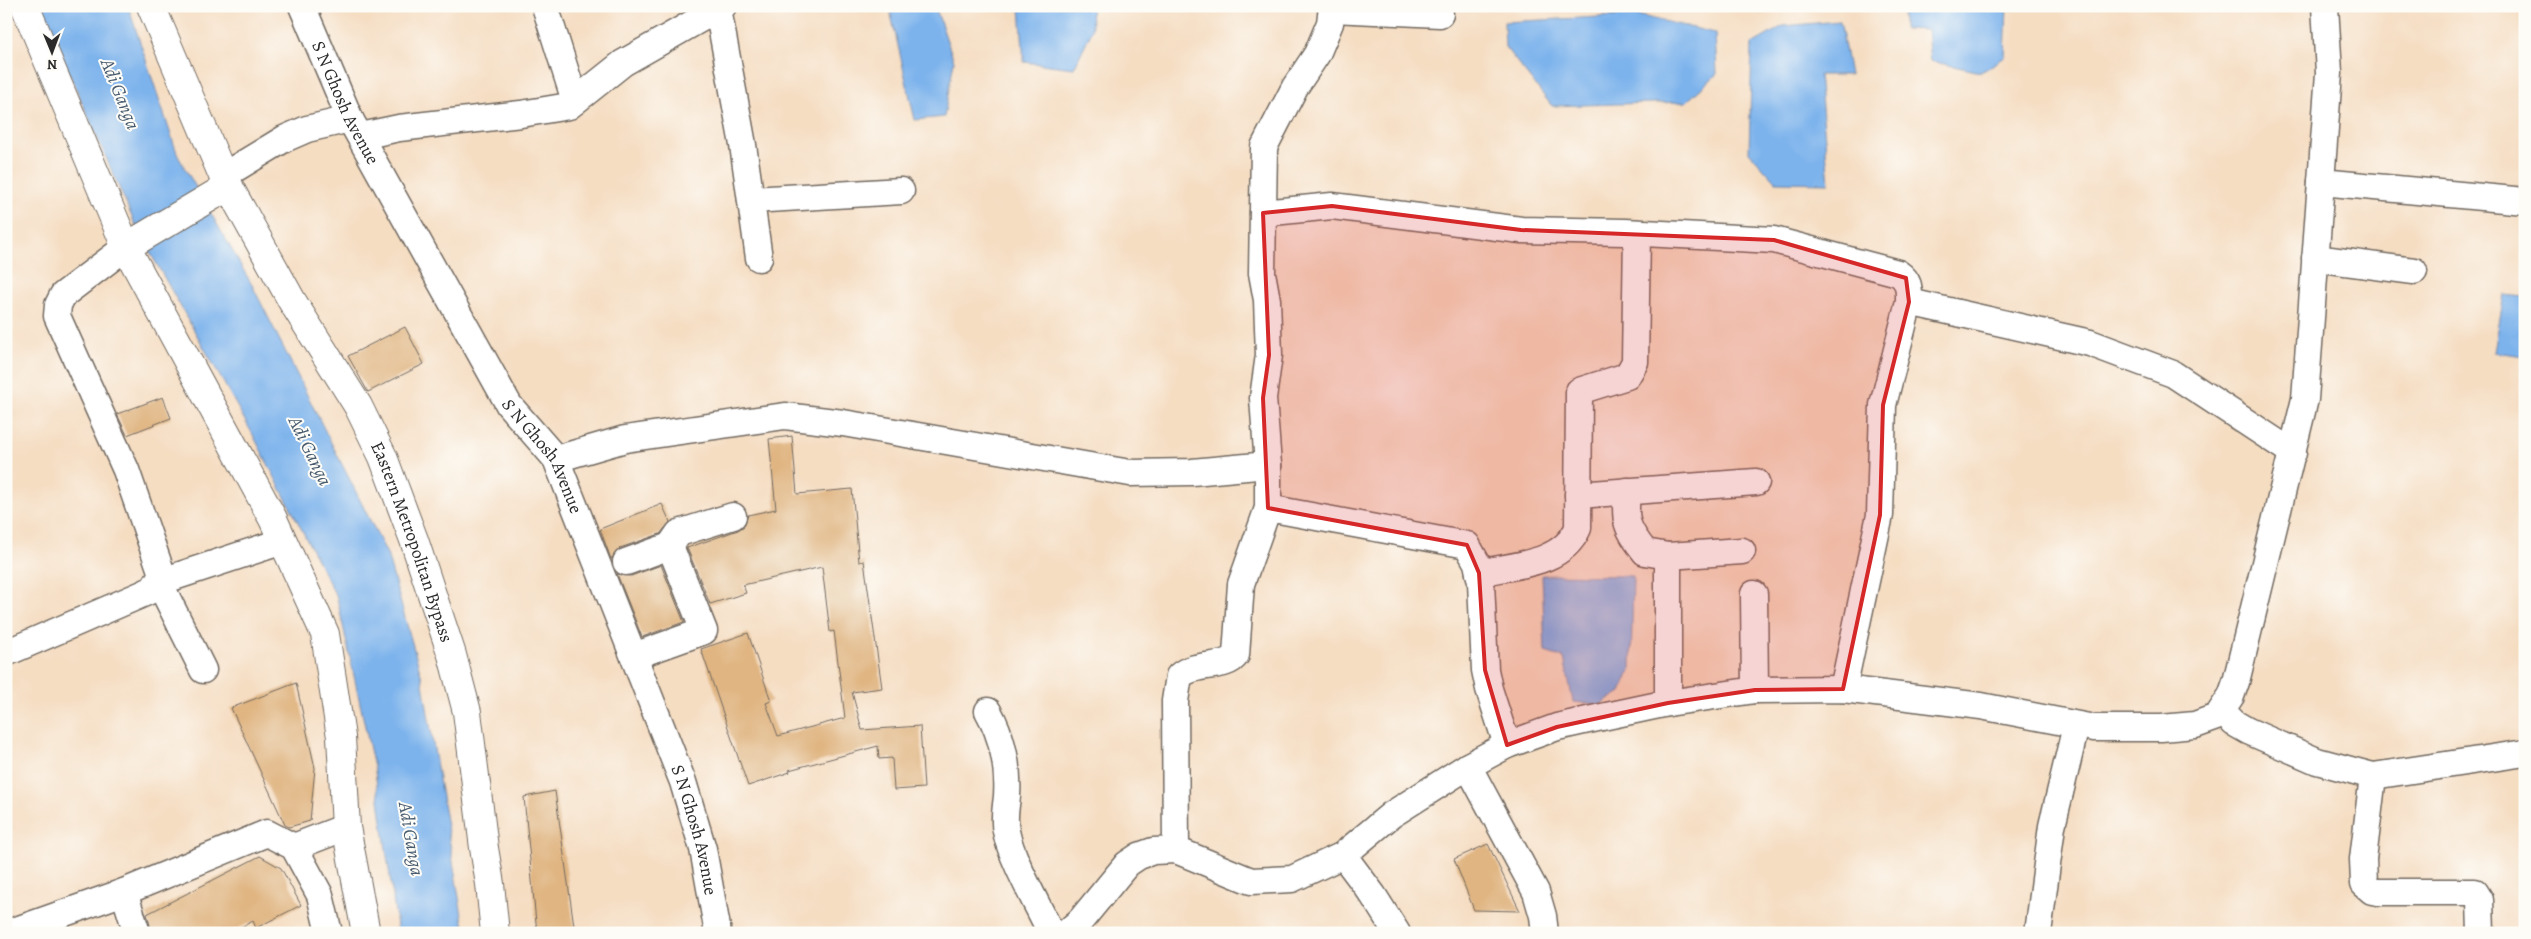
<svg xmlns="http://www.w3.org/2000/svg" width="2531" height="939" font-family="Alegreya,serif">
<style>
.water{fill:#7db3ec;stroke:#546f8c}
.building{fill:#e0b582}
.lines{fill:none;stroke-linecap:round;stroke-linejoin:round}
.minor-casing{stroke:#726960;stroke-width:29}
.major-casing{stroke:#726960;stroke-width:30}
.minor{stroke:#fff;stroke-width:26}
.major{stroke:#fff;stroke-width:28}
.marked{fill:#d62828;fill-opacity:0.2;stroke:#d62828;stroke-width:4;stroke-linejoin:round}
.labels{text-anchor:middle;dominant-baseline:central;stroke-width:4;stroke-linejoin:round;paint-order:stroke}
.street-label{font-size:18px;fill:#2b2b2b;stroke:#fdfcf7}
.water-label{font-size:19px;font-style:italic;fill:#485b6f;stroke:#fdfcf7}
</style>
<rect width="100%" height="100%" fill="#fdfcf7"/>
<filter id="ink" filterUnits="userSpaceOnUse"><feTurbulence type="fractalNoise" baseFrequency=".02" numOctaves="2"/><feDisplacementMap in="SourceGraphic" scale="10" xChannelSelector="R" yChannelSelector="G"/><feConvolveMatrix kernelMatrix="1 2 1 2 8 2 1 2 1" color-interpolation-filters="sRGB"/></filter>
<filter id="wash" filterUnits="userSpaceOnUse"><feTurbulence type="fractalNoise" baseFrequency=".0096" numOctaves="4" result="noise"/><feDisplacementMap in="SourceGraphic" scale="20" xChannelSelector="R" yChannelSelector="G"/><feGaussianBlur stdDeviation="1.12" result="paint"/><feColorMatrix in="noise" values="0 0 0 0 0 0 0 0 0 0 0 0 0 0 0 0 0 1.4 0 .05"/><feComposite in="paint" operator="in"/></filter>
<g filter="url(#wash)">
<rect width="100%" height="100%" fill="#f5ddc2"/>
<g class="water">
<path d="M40,6H128L178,156L252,285L387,554L422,678L465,933H398L375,772L337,598L252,433L138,231Z"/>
<path d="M889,6H935L954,61L944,117L915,120Z"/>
<path d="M1023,6H1091L1092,30L1074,68L1024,62L1020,8Z"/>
<path d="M1903,6H2007L2005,57L1981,72L1930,61L1927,30L1903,29Z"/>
<path d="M1637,15L1715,33L1717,74L1686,102L1552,106L1505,47L1504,22Z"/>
<path d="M1840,21L1850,75H1819L1829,183L1776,182L1749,152L1752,44L1783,26Z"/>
<path d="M2504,295L2525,297V356L2494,352Z"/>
<path d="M1542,575L1633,576L1631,669L1621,692L1600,705L1573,702L1564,658L1545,652Z"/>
</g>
<g id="blocks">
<g class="building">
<path d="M405,327L424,364L368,392L348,356Z"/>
<path d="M163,397L171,418L127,435L117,414Z"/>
<path d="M792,436L797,494L852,489L859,562L864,561L882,688L852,692L862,730L920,726L924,788L894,790L892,758L879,759L878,746L789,770L790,772L748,786L701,649L748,633L771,701L766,703L778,736L845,718L834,631L830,632L822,567L743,585L746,593L710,604L687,548L738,530L744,526L748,515L776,509L769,439Z"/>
<path d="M662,504L670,522L660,534L620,548L611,559L600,529Z"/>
<path d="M661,565L684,622L642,637L617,574L631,576Z"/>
<path d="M296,683L315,768L310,821L289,827L285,825L231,708Z"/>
<path d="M555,791L575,933H537L524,797Z"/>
<path d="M1488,844L1520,911L1474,910L1454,859Z"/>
<path d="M260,856L281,868L301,905L256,928L253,921L229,933H152L147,914Z"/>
</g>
</g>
</g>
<g filter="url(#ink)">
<use href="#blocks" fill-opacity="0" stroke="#726960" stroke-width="1"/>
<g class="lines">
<defs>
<g id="minor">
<path id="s1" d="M302,6L350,119L509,405L556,459L683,782L703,849L718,933"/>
<path d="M545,6L575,101"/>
<path d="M718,9L743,145L759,258"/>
<path d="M1332,9L1440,14"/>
<path d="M361,136L399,128L521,114L569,106L623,63L723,6"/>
<path d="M223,176L284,139L307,129L350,119"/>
<path d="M2321,182L2525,201"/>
<path d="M751,200L901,191"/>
<path d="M1263,213L1332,206L1521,230L1625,232L1774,240L1898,273C1910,281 1909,289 1909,302L1883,405L1880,515L1843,689"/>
<path d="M2315,258L2414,271"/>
<path d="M1909,302L2090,343L2173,374L2293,453"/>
<path d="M556,459L625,439L785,416L843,423L1130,473L1192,472L1268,465"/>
<path d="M1627,491C1624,521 1626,528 1645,552L1668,556V703"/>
<path d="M1578,495L1756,482"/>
<path d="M1268,508V465L1263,398L1269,355L1267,300L1262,273L1264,147L1295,87L1317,54L1330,23L1332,6"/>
<path d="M1668,556L1742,551"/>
<path d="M626,562L670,546"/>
<path d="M1479,573C1513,565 1562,565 1578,528L1579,391L1627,376L1635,362L1637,233"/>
<path d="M1754,594L1755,690"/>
<path d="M6,653L145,593L153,589L162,574L126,470L57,316L58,305L63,295L126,247"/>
<path d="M634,656L704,631L670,546L679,533L733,516"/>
<path d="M203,670L159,582L283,541"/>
<path d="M988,711C1002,735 1009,768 1007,796C1006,808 1003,819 1006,831C1011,859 1038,905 1051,933"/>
<path d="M2222,711L2234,723L2248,731L2317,761L2373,776L2525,753"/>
<path d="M1468,766L1536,892L1543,916L1545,933"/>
<path d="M2373,776L2363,859L2364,884L2372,891L2378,892H2475L2480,900L2481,933"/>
<path d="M294,847L346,827"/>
<path d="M1176,850L1175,701L1179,676C1195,661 1226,670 1236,655L1241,584L1268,508L1467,545L1477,563L1481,582L1485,670L1489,689L1507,745"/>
<path d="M1343,855L1373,895L1397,933"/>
<path d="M124,892L137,933"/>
<path d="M8,933L124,892L267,833L294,847L320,895L329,933"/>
<path d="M1066,933L1081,920L1127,864L1139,856L1153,851L1176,850L1251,881L1292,879L1343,855L1391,815L1468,766L1507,745L1557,727L1588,720L1668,703L1755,690L1843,689L1981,706L2094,728H2161L2195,725L2217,717L2231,696L2236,682L2305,399L2329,73L2325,6"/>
<path d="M2038,933L2052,826L2076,726"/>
</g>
<g id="major">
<path d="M25,6L126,247L273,519L325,634L341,737L346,827L366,933"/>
<path id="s2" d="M151,6L223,176L292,301L358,406L383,457L414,540L452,655L467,712L484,848L490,884L495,933"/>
<path d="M126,247L229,186"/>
</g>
</defs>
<use href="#minor" class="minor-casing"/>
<use href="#major" class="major-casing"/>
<use href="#minor" class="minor"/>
<use href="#major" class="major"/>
</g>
</g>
<path class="marked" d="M1332,206L1521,230L1774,240L1906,278L1909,302L1883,405L1880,515L1843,689L1755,690L1668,703L1557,727L1507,745L1485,670L1479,573L1467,545L1268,508L1263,398L1269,355L1263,213Z"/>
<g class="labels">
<g class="street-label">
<text stroke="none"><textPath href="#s1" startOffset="106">S N Ghosh Avenue</textPath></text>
<text stroke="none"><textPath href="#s1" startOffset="512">S N Ghosh Avenue</textPath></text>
<text stroke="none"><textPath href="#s2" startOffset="598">Eastern Metropolitan Bypass</textPath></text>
<text stroke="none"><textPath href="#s1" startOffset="918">S N Ghosh Avenue</textPath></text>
</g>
<g class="water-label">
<text transform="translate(120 94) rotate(68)">Adi Ganga</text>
<text transform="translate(310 451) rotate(64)">Adi Ganga</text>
<text transform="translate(411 839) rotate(80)">Adi Ganga</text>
</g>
</g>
<rect width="2531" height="939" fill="none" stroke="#fdfcf7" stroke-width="25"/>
<g transform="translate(52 52) rotate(179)" stroke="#fdfcf7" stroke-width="4" paint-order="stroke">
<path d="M0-4L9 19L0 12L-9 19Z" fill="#2b2b2b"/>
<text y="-8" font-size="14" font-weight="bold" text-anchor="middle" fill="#2b2b2b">N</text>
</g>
</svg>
